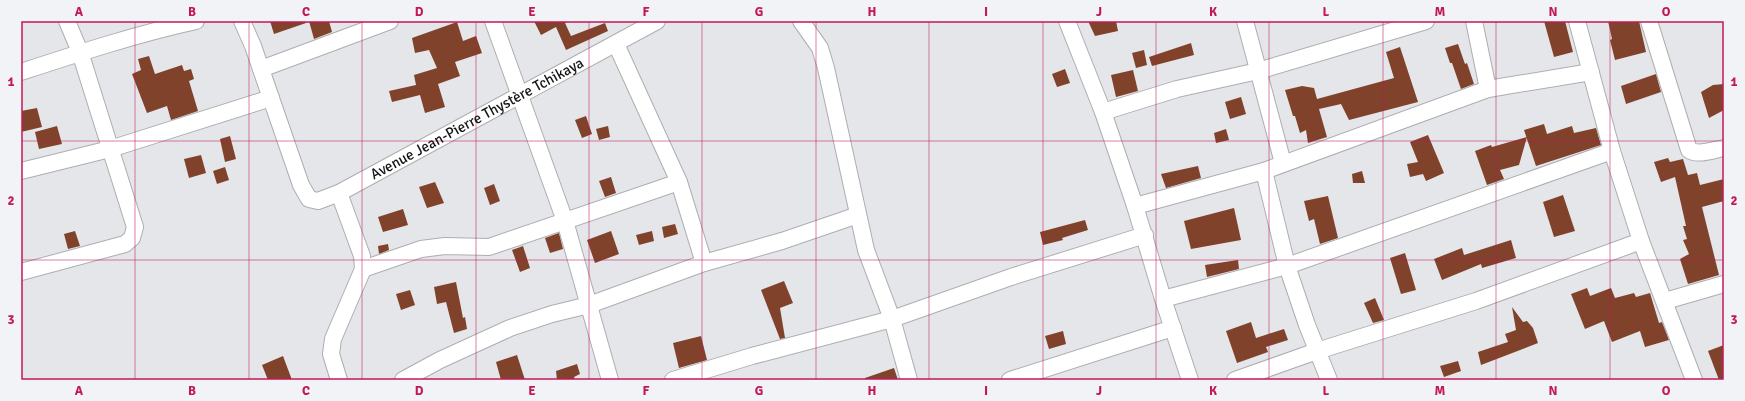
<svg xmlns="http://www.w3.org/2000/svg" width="1745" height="401" font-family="Signika,sans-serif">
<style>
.building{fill:#80422b}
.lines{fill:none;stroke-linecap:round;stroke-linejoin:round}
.minor-casing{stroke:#adaeb1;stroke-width:18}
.minor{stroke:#fff;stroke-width:16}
.grid{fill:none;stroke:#c2185b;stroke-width:1;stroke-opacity:0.55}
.labels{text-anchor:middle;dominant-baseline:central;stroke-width:4;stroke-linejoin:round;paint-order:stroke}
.street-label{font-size:15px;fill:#141516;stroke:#f2f3f7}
.neatline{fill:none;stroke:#c2185b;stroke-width:1.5}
.grid-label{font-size:13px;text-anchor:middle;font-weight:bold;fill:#c2185b}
</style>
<rect width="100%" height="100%" fill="#e5e6e9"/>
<g class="building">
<path d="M270,21H306V23L274,34Z"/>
<path d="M309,21H329L332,32L314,39Z"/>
<path d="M534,21H569L565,23L571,36L605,23L608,31L566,50L556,27L541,35Z"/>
<path d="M1088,21H1116L1118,31L1095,36Z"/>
<path d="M1544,21H1565L1573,52L1554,57Z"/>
<path d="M1608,21H1639L1646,52L1615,60L1610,40L1612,39Z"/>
<path d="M457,22L463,41L476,36L482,53L455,62L460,76L438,84L445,107L425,113L420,95L392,102L389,91L416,85L414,75L437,68L429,50L415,53L412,38Z"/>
<path d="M1191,43L1194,55L1152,66L1149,57Z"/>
<path d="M1458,44L1465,64L1467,63L1474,84L1461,89L1452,63H1450L1445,48Z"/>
<path d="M1400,47L1418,102L1349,120L1341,104L1319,109L1327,137L1308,143L1306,130L1300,133L1295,116H1293L1285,90L1302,86L1314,88L1317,99L1394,78L1386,52Z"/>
<path d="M1144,50L1147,65L1136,68L1132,53Z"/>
<path d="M149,56L155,74L182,65L184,71L191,69L194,79L189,81L198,111L171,120L167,106L147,113L132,74L141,70L138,59Z"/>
<path d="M1065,69L1070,83L1057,87L1052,74Z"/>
<path d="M1133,70L1138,91L1116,97L1111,75Z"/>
<path d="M1656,74L1661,92L1626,104L1621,86Z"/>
<path d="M1724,84V110L1709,118L1701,92L1713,85Z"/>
<path d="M1241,97L1246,114L1230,119L1225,102Z"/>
<path d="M37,108L42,127L21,132V111Z"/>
<path d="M586,116L592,134L582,138L575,120Z"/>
<path d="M1544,124L1547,134L1572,126L1574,133L1596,128L1601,145L1536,166L1524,130Z"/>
<path d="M57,126L62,144L39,149L35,132Z"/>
<path d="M608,126L610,137L599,140L596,129Z"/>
<path d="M1226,129L1229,140L1216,143L1214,133Z"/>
<path d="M1428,135L1444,173L1426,181L1423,174L1410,177L1407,164L1418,162L1410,142Z"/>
<path d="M230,136L236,159L225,162L220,139Z"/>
<path d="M1527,137L1519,165L1500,170L1504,179L1487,185L1475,151L1491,145L1492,147Z"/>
<path d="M201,155L206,173L189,178L184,159Z"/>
<path d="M1668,158L1670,162L1683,159L1688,175L1697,173L1700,185L1724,179V201L1702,207L1719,275L1688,284L1680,259L1689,254L1683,240L1687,239L1683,226H1686L1675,177L1661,182L1654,162Z"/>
<path d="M1198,166L1201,178L1166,188L1161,174Z"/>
<path d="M225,167L229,180L217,184L213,171Z"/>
<path d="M1362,171L1365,183H1353L1352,174Z"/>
<path d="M611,177L616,193L605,197L599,181Z"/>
<path d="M435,182L444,203L427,208L419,187Z"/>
<path d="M494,184L500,201L490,205L484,188Z"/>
<path d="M1563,195L1575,231L1554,237L1543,202Z"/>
<path d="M1328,196L1338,238L1320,244L1314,219L1309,221L1304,201Z"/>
<path d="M1234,208L1241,240L1191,249L1184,221Z"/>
<path d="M403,209L408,225L383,232L378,217Z"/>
<path d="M1085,220L1088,230L1062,238L1063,240L1043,245L1040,232Z"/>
<path d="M675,224L678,234L664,238L662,227Z"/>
<path d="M75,231L80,246L68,249L64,234Z"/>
<path d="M611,231L619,254L595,263L587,240Z"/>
<path d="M652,231L654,241L639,245L636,235Z"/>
<path d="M559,233L563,249L550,253L545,238Z"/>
<path d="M1511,240L1516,258L1482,268L1481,264L1442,280L1434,259L1462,248L1464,255Z"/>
<path d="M388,244L389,250L379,254L378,246Z"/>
<path d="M523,246L530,268L520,272L512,250Z"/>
<path d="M1405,253L1416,290L1401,294L1390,258Z"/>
<path d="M1238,260L1239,269L1207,277L1205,265Z"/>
<path d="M784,281L793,303L780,308L785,338L780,339L761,290Z"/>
<path d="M456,282L463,318L465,317L467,329L454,333L446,302L437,304L434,287Z"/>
<path d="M1587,288L1590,296L1611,288L1615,298L1634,293L1636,297L1650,293L1659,323L1662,322L1669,340L1645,347L1640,331L1612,342L1604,321L1585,329L1571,294Z"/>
<path d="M410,290L415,305L401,310L396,294Z"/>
<path d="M1375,298L1384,320L1373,323L1364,303Z"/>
<path d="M1512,307L1523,322L1527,321L1533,328L1538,343L1481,365L1478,352L1508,342L1505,334L1516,330Z"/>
<path d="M1251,322L1256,338L1284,329L1288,340L1266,347L1268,352L1237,363L1226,331Z"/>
<path d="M1063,331L1066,344L1049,349L1045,336Z"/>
<path d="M701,336L707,360L679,368L673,343Z"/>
<path d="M1724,345V380H1719L1708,351Z"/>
<path d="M517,355L525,380H501L496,362Z"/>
<path d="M283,356L292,380H268L262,365Z"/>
<path d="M1458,361L1461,371L1444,377L1440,366Z"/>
<path d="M577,364L580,374L574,377L575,380H557L556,371Z"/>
<path d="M894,368L898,380H865V378Z"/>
</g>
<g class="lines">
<defs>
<g id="minor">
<path id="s1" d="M242,21L253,46L301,185L309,199L318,201L339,193L657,21"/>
<path d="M493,21L565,221L610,380"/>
<path d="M801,21L820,48L826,68L866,250L892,319L909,380"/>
<path d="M1067,21L1103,112L1135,206L1163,299L1190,380"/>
<path d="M1245,21L1283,163"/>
<path d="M1474,21L1488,89"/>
<path d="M1577,21L1612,151L1641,241L1694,380"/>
<path d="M1649,21L1689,150C1698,156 1713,150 1724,148"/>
<path d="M616,44L679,182L704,263"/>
<path d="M261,69L390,21"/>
<path d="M21,72C79,53 137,34 196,21"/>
<path d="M1103,112L1177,89L1258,71L1426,21"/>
<path d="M21,171L110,149L271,98"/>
<path d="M1264,171L1287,266L1307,325L1329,380"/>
<path d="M339,193L362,256L363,269L333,339L331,354L339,380"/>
<path d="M1135,206L1264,171L1488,89L1591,72"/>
<path d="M363,269L421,249L445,246L489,247L679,182"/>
<path d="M21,272L125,244L132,238L135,227L80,52L67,21"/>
<path d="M1163,299L1287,266L1612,151"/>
<path d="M1665,301L1724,284"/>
<path d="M403,380L440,360L510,328L552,314L589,305L704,263L782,241L858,215"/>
<path d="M673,380L752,356L892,319L1011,277L1145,235"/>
<path d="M1010,380L1173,328"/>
<path d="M1235,380L1317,351L1476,301L1641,241"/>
</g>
</defs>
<use href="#minor" class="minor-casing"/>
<use href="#minor" class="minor"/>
</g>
<path class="grid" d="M135,21V380M249,21V380M362,21V380M476,21V380M589,21V380M702,21V380M816,21V380M929,21V380M1043,21V380M1156,21V380M1269,21V380M1383,21V380M1496,21V380M1610,21V380M21,141H1724M21,260H1724"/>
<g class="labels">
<g class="street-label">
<text stroke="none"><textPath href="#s1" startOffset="379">Avenue Jean-Pierre Thystère Tchikaya</textPath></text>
</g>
</g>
<rect width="1745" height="401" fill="none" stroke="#f2f3f7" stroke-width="44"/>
<rect x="22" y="22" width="1701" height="357" class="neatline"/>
<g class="grid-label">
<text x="79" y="16">A</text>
<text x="192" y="16">B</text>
<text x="306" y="16">C</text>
<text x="419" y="16">D</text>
<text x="532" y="16">E</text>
<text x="646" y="16">F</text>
<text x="759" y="16">G</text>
<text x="872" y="16">H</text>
<text x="986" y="16">I</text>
<text x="1099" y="16">J</text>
<text x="1213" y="16">K</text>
<text x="1326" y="16">L</text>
<text x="1440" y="16">M</text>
<text x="1553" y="16">N</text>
<text x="1666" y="16">O</text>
<text x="11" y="86">1</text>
<text x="1734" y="86">1</text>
<text x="11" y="205">2</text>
<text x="1734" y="205">2</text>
<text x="11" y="324">3</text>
<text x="1734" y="324">3</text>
<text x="79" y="395">A</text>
<text x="192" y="395">B</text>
<text x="306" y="395">C</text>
<text x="419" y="395">D</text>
<text x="532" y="395">E</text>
<text x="646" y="395">F</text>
<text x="759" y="395">G</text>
<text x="872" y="395">H</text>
<text x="986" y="395">I</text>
<text x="1099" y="395">J</text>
<text x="1213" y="395">K</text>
<text x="1326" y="395">L</text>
<text x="1440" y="395">M</text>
<text x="1553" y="395">N</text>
<text x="1666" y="395">O</text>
</g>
</svg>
